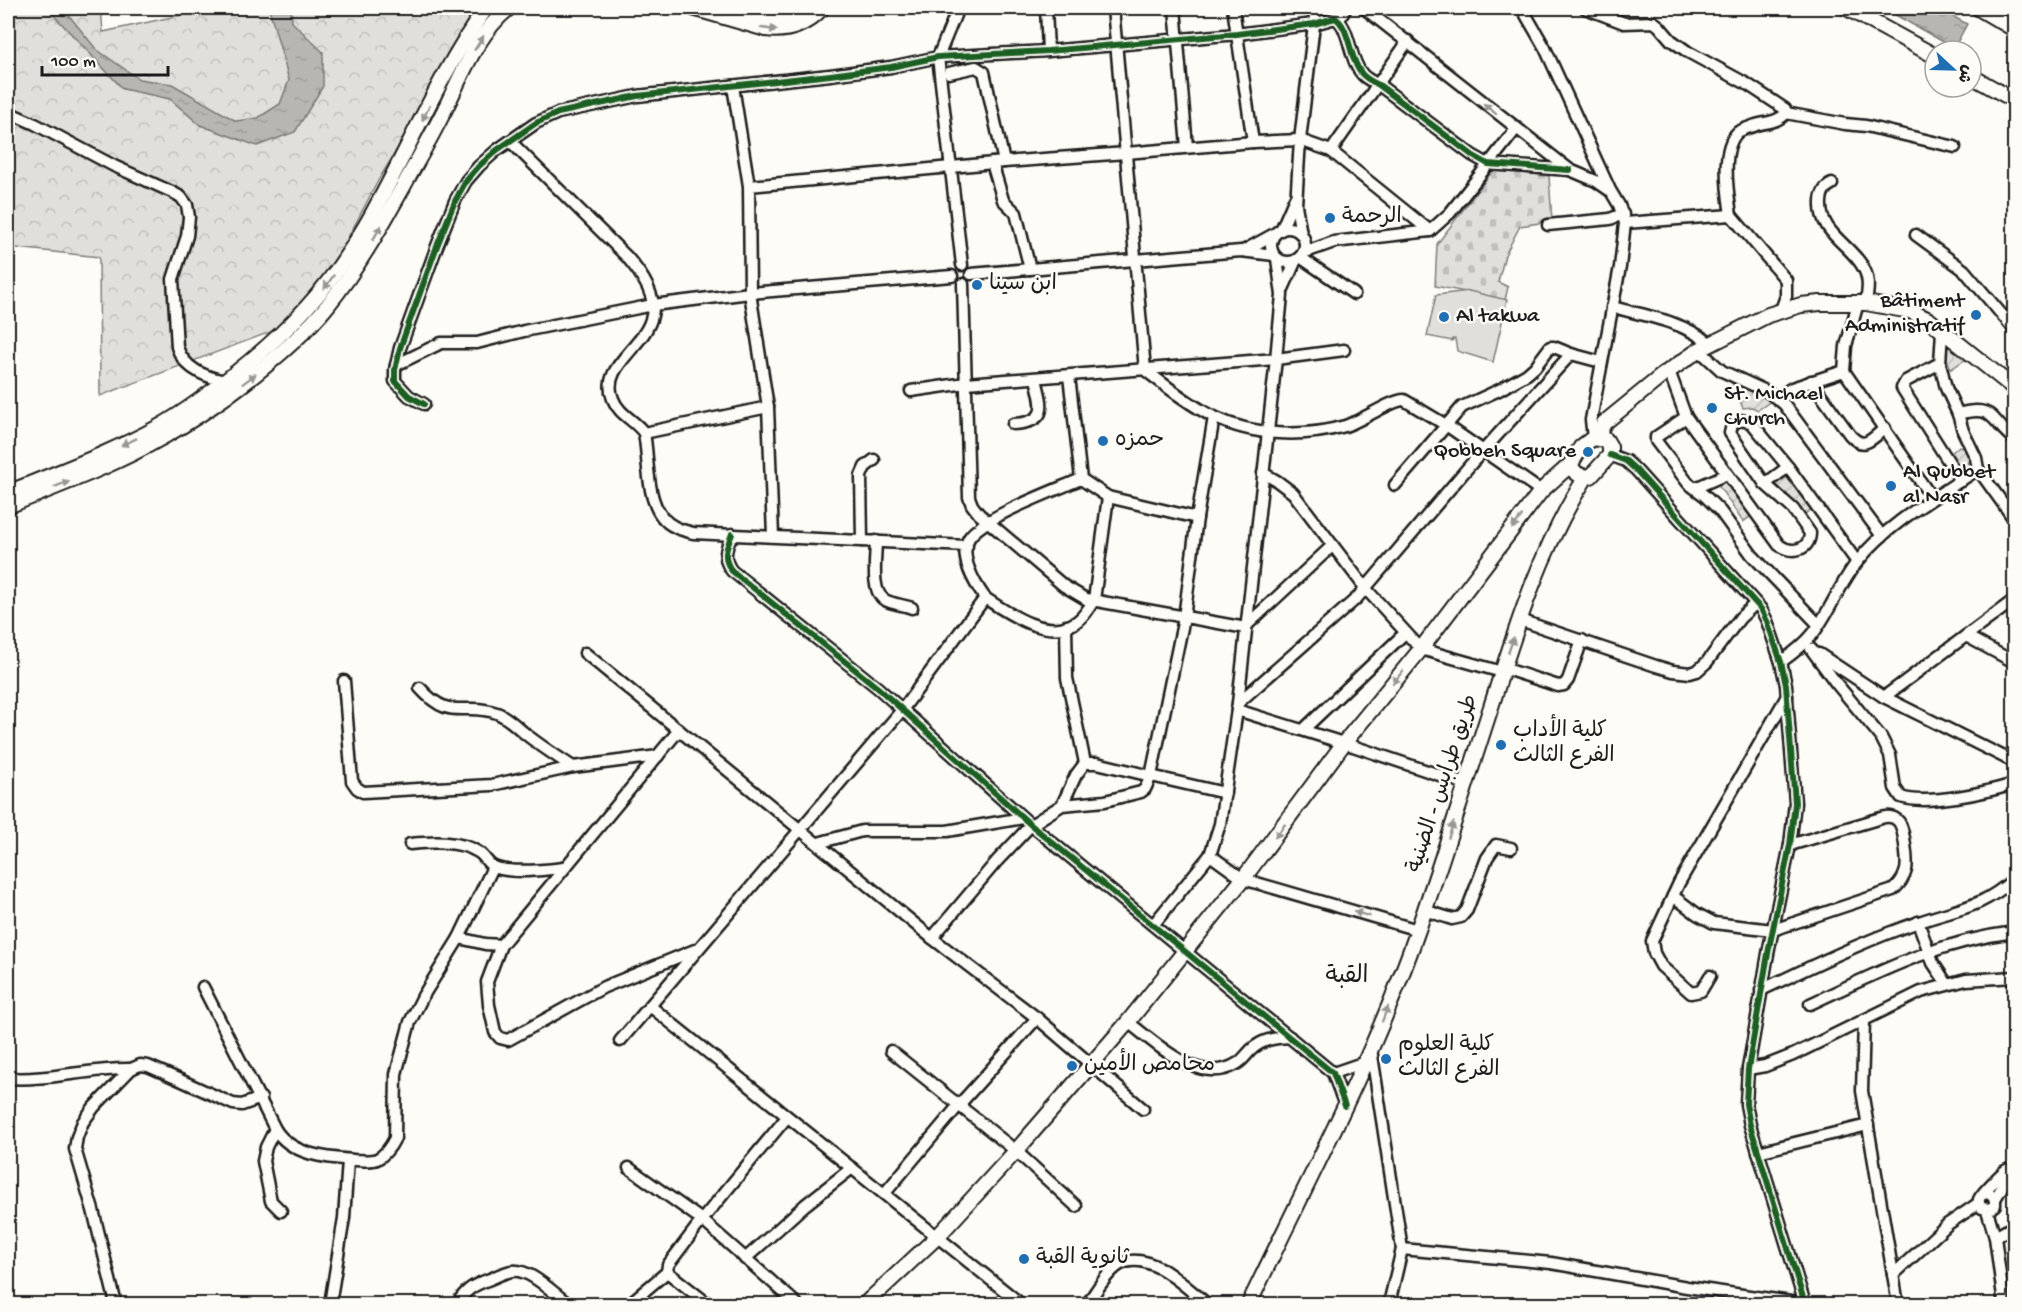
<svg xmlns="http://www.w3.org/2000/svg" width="2022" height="1312" font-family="'Gochi Hand','Playpen Sans Arabic',sans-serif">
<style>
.forest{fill:url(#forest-crowns);stroke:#7e7e7c;stroke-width:1.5}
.cemetery{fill:url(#cemetery-stones);stroke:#7e7e7c;stroke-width:1.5}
.garden{fill:url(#garden-furrows);stroke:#7e7e7c;stroke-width:1.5}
.pitch{fill:#e0dfdb;stroke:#7e7e7c;stroke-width:1.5}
.water{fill:url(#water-ripples);stroke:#797876;stroke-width:1.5}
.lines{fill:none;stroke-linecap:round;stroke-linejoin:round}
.minor-casing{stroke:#1c1c1c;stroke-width:15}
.major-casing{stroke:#1c1c1c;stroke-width:18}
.minor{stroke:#fdfcf7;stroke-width:10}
.major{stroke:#fdfcf7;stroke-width:14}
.cycleway-casing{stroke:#fdfcf7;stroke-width:10}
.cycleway{stroke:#1b5e20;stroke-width:6}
.oneway{fill:#989794}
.poi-dot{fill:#1f6fb2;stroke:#fdfcf7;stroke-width:2}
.labels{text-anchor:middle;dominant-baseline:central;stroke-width:5;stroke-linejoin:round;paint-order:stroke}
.poi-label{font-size:22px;fill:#1c1c1c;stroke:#fdfcf7;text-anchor:start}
.street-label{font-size:22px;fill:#1c1c1c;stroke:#fdfcf7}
.neighbourhood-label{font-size:24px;fill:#1c1c1c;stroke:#fdfcf7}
</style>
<defs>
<pattern id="forest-crowns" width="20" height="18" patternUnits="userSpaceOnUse" patternTransform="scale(1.5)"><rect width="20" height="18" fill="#e0dfdb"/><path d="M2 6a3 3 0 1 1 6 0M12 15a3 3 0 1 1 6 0" fill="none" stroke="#c0bfbb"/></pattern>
<pattern id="cemetery-stones" width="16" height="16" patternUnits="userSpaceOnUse" patternTransform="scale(1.5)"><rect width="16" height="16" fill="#e0dfdb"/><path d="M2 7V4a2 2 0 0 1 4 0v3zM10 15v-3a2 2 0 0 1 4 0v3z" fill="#c0bfbb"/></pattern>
<pattern id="garden-furrows" width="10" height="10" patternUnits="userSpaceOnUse" patternTransform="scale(1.5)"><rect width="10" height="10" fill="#e0dfdb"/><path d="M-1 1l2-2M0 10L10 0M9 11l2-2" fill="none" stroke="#c0bfbb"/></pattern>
<pattern id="water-ripples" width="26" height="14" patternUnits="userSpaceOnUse" patternTransform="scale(1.5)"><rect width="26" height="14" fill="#b7b6b2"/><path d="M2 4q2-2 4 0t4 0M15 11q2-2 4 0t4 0" fill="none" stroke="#9d9c98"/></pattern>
</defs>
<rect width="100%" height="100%" fill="#fdfcf7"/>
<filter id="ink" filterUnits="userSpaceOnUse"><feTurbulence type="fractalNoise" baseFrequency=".0167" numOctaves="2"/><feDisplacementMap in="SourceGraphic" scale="12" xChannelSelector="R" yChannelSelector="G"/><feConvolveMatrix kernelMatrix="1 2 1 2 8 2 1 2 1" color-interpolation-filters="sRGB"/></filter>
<g filter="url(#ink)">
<path class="forest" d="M8,8H101L103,32L190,13L198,8H483L379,179L305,319L100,396L99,257L8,247Z"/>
<path class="cemetery" d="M1494,169L1549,176L1552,221L1520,226L1505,255L1498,282L1508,287L1505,300L1435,286L1437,244Z"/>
<g class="garden">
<path d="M1951,345L1966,359L1951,369L1944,352Z"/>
<path d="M1730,378L1771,401L1758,410L1752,407L1743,408Z"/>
<path d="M1959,446L1968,449L1972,460L1960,468L1950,454Z"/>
<path d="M1789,471L1814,507L1805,514L1774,482Z"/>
<path d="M1727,478L1753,515L1743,522L1718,485Z"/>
</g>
<path class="pitch" d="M1469,291L1507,300L1493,362L1457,351L1455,339H1453L1452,341L1427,336L1436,295Z"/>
<g class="water">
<path d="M47,8H63L96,49L139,79L172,84L236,121L258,118L280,104L289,80L269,8H291L292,22L323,52V86L295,132L257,146L200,125L170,99L123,89Z"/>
<path d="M1883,8H1938L1967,24L1954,48Z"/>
</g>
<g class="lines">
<defs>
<g id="minor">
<path d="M958,8L938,57L962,265"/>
<path d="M1046,8L1048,51"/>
<path d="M1113,8L1145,370C1166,386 1190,405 1214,417C1253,436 1303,438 1345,426C1361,421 1392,400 1404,400L1446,425L1541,491"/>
<path d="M1175,8L1187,147"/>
<path d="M1233,8L1253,142"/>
<path d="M1364,8L1570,170L1596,181L1609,190"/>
<path d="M1522,8L1545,48L1610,190L1619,205L1625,223L1620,267L1591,420L1593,438"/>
<path d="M1585,8L1624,23L1654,22L1659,26L1671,40L1688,52L1747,84L1785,109L1786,113C1779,122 1767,122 1756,125C1751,127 1743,129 1738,132C1720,148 1728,194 1731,215"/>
<path d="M1339,20L1346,8"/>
<path d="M949,73L976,67L984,72L1004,162"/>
<path d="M733,86L749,186L750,293L768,407L773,536"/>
<path d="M8,112L35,124L114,166L172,192L181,197L187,205L189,217L187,236L173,279L177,347C184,369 205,377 225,381"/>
<path d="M1786,113L1845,124L1866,126L1955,147"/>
<path d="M510,141L627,257C638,270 652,288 653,306C654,345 598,363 613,399C619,415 635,420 644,433C650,463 644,513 675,527C680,530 687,531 693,533L967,546"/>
<path d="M1331,151L1430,231"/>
<path d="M992,163L1003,200L1016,213L1030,269"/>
<path d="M1832,184C1825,187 1821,194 1821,202C1819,233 1850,244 1863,267C1870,279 1868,290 1866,303"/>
<path d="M749,186L1004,162L1126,153L1253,142L1300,140L1331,151L1408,41"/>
<path d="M1625,223L1731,215L1786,280V296L1781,310"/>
<path d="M1548,225L1610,219L1623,214"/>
<circle cx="1288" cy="245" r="17"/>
<path d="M1281,230L1295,198"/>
<path d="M1301,234L1296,205L1300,140L1316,8"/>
<path d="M1916,235L1964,270L2014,329"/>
<path d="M1245,250L1276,233"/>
<path d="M1303,253L1334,242L1430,231L1450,213L1516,129"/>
<path d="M1300,257L1354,294"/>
<path d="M971,274L1241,251L1274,255"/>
<path d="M963,284L969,497L972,505L979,514L1064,586L1086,599L1246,628"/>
<path d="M1283,289L1296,260"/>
<path d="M1612,307C1647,316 1682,321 1711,344"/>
<path d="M1942,331L1940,363L1946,388L1958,414L1963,431L1976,458L1978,469L2014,519"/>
<path d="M1699,350L1722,371L1768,392L1784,404L1882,536"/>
<path d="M1940,363L1906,381L1902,388L1961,481"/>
<path d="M396,365L441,343H477L524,331L653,305L750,293L952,276"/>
<path d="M1669,371L1686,417"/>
<path d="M1844,371L1932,498"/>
<path d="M1069,376L1081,479L1108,497L1197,518"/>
<path d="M1811,381L1850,435C1864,451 1872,439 1885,428"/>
<path d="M911,391L966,383L1276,359L1344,350"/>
<path d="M1777,398L1792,388L1844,371L1846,346L1858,303"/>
<path d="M424,404L409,396L395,381V370L400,348L437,246L455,201L466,181L479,166L497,150L536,123L558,113L637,96L830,75L891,67L938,57L1048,51L1237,34L1314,24L1335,18C1350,26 1349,60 1362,74C1366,79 1373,82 1379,85L1472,155L1488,164L1570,170"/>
<path d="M1958,414C1996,404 1990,421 2014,439"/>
<path d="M1214,417L1197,518L1184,618L1151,776L1225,793"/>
<path d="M1013,424C1049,422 1043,407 1036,379"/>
<path d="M644,433L768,407"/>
<path d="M1610,455L1626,461L1636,470L1761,609L1767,621L1781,662L1786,685L1795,803L1790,845L1769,948L1748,1069L1746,1104L1750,1125L1805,1304"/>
<path d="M1263,473L1277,481L1293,493L1366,589L1421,649L1502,672"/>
<path d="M1765,484L1788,467"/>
<path d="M1395,485L1462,407L1499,390L1527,374L1535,367L1550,347H1554L1571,354"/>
<path d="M1695,488L1727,474"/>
<path d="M732,534C726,548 722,559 732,571L878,688L1031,825L1333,1073L1345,1106"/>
<path d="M862,541L861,476L865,467L874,460"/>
<path d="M876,541C876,557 870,592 885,600C892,604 904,605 912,608"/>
<path d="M985,598C975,584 958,556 969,538C982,517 1056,490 1081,479"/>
<path d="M1520,620L1656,666L1673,671L1690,673L1697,671L1707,662L1740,618L1755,604"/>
<path d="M1818,624L1752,555L1720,511L1705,496L1688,483L1656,441V437L1686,417L1779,545C1791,554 1810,551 1810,533L1793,509L1765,484L1730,433L1732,425L1739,420L1751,422L1788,467L1857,562"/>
<path d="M1247,625L1332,546"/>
<path d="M1066,626L1067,678L1085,763"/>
<path d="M1966,636L2014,662"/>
<path d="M1811,649L1836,683L1881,737L1890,755L1895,788L1901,797C1928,806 1987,792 2014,784"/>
<path d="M585,653L932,938L1037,1018L1143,1109"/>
<path d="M1819,654L1884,697L2014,762"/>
<path d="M1781,662C1792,654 1803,646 1812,635C1830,612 1840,583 1858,561C1890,521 1937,497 1978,469"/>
<path d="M1503,668L1558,686L1564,685L1568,680L1582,640"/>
<path d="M344,681L352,781L357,788L363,792L492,785L573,767L658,756"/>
<path d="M420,688C451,723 463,701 497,713C507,717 515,725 523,732C539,745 556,756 573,767"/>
<path d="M1884,697L2014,600"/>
<path d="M1238,703L1357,598L1471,464L1571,354L1601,362"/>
<path d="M1237,710L1353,746L1466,784"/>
<path d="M679,730L501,945L487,982L489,1005L495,1032L500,1038L508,1040L604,987L695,950"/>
<path d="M1303,730L1405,633"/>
<path d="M818,843L862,831H947L1023,818"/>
<path d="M410,844C431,842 459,840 478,852C485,856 487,864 494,867C511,874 545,870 563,868"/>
<path d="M1210,855L1243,879L1418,930"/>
<path d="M1673,896L1697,914L1714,923L1773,930L1893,890C1900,884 1904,878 1906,870C1908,861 1904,829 1899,822C1894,816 1887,816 1881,818L1790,845"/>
<path d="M1424,910L1452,919L1461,917L1467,910L1487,858L1496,845L1511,848"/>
<path d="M1918,922L1933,963L1947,984"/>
<path d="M1153,925L1210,855L1220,824L1238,703L1276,359L1282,295L1277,259"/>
<path d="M459,938L485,944L501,945"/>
<path d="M932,938L997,861L1031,825L1062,805L1105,801L1141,792L1145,789L1151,776L1097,763H1085L1076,775L1062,805"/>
<path d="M1710,976L1701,991L1691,993L1661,966L1654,953L1652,941L1679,883L1787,696"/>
<path d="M203,987L275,1129C291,1155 326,1158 354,1160C361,1160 370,1162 377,1159C385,1155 391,1146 395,1138L396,1074L410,1022L423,996L459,938L493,867"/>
<path d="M1761,990C1813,966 1865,940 1919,922C1959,908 1980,909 2014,879"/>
<path d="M1810,1004C1881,971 1936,942 2014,932"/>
<path d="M650,1006L1021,1304"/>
<path d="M1864,1020L1862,1091L1898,1304"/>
<path d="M1128,1022C1156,1043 1200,1088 1238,1063C1243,1060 1247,1054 1251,1050C1263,1039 1274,1038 1290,1037"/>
<path d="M620,1041L902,710L985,598C1009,614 1048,641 1076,622C1084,617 1089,608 1094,600L1108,497"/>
<path d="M1371,1049L1402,1249L1389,1304"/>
<path d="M891,1051L1016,1151L1076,1206"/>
<path d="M1748,1069L1765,1066L1793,1055L1921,992L1966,980L2014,977"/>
<path d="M1333,1073L1365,1062"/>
<path d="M8,1078C49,1081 89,1068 131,1069"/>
<path d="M275,1129L266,1147L263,1161L271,1201L281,1211"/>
<path d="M1758,1152L1868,1125"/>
<path d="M629,1168L702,1220L797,1304"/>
<path d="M885,1193L959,1105L1037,1018"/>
<path d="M1983,1194L1989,1193L1995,1199V1205L1990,1209L1982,1208C1979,1205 1978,1204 1979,1199C1979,1196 2002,1173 2005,1171C2008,1169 2011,1168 2014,1167"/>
<path d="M1995,1199L2010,1174"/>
<path d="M1987,1210L1995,1237L2004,1304"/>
<path d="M1995,1237L2014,1226"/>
<path d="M1402,1249L1551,1263L1687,1287L1805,1304"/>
<path d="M745,1259L805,1205L852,1168"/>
<path d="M1893,1275L1948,1224L1979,1203"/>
<path d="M116,1304L93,1210L75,1149L77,1137L83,1122L94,1107L131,1069L140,1065L148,1066L178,1079L233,1104L242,1105L261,1098"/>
<path d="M330,1304L344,1218L348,1160"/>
<path d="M457,1304C466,1289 474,1285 490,1279C497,1276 505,1272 512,1271C530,1268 555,1295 569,1304"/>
<path d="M629,1304L667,1272"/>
<path d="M708,1304L671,1275L667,1272L668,1265L702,1220L787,1117"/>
<path d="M1087,1304C1096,1292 1106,1273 1119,1265C1149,1248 1185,1287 1207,1304"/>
</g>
<g id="major">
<path d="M693,8L766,29C789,32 806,25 822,8"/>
<path d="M731,8C756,15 782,25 805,8"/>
<path d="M1847,8L1935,56"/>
<path d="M1978,8L2014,29"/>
<path d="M1971,76L2014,100"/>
<path d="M1593,438L1606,440L1610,447V455L1591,476C1581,478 1573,473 1571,464L1581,447Z"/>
<path d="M1597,438L1604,423L1663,375L1699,350L1768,315L1801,305L1820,303H1866L1910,311L1929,320L2014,388"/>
<path d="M8,493C58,472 109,454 157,428C182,414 205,397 228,379C286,334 329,290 366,225C407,154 438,75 486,8"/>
<path d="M8,506C59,485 113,466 161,438C190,422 218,403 244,383C274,360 304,335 328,305C357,269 380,228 403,187C416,163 430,139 442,115C461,78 476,34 509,8"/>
<path d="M865,1304L938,1236L1016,1151L1128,1022L1243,879L1344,743L1421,649L1541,491L1571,464"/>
<path d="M1249,1304C1308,1180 1374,1058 1419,927C1444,854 1467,781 1491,707C1516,628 1541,547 1586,477"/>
</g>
</defs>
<use href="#minor" class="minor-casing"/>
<use href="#major" class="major-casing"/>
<use href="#minor" class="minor"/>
<use href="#major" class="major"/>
<defs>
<g id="cycleway">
<path d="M424,404L409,396L395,381V370L400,348L437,246L455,201L466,181L479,166L497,150L536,123L558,113L637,96L830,75L891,67L938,57L1048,51L1237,34L1314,24L1335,18C1350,26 1349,60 1362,74C1366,79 1373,82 1379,85L1472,155L1488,164L1570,170"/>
<path d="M1610,455L1626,461L1636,470L1761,609L1767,621L1781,662L1786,685L1795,803L1790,845L1769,948L1748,1069L1746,1104L1750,1125L1805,1304"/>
<path d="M732,534C726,548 722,559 732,571L878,688L1031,825L1333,1073L1345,1106"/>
</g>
</defs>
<use href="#cycleway" class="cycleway-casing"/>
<use href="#cycleway" class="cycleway"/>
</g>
<defs><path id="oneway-solid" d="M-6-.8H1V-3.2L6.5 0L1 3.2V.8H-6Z" transform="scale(1.5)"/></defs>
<g class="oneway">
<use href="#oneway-solid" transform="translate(769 29) rotate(8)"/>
<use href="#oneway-solid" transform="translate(479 43) rotate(-57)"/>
<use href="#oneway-solid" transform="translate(1490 109) rotate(-141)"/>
<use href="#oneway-solid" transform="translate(426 113) rotate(117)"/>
<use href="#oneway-solid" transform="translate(377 233) rotate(-60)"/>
<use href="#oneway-solid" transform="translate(329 282) rotate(125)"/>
<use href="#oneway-solid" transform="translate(249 379) rotate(-37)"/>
<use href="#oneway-solid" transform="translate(129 442) rotate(154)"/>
<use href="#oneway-solid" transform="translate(62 484) rotate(-22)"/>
<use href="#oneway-solid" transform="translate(1517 522) rotate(127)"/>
<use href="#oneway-solid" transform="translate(1511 645) rotate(-71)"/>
<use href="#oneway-solid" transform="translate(1398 677) rotate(129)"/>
<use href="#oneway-solid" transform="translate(1451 830) rotate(-72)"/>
<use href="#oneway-solid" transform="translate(1280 831) rotate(127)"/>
<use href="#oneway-solid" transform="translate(1362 914) rotate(-163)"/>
<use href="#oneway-solid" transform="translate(1385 1014) rotate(-69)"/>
</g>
</g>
<g class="poi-dot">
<circle cx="1330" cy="218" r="6"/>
<circle cx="977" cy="285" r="6"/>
<circle cx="1976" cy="315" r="6"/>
<circle cx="1444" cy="317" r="6"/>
<circle cx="1712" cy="408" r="6"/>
<circle cx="1103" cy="441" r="6"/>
<circle cx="1588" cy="452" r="6"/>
<circle cx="1891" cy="486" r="6"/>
<circle cx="1501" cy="745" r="6"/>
<circle cx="1386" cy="1059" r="6"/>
<circle cx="1072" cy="1066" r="6"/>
<circle cx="1024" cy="1259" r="6"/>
</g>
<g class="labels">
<g class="poi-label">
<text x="1342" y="218">الرحمة</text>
<text x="989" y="285">ابن سينا</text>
<text x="1964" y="302" text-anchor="end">Bâtiment<tspan x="1964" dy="25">Administratif</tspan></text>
<text x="1456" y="317">Al takwa</text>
<text x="1724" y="395">St. Michael<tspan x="1724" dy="25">Church</tspan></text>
<text x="1115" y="441">حمزه</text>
<text x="1576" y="452" text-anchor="end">Qobbeh Square</text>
<text x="1903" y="473">Al Qubbet<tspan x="1903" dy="25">al Nasr</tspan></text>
<text x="1513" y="732">كلية الأداب<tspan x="1513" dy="25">الفرع الثالث</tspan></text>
<text x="1398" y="1046">كلية العلوم<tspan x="1398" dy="25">الفرع الثالث</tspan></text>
<text x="1084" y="1066">محامص الأمين</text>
<text x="1036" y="1259">ثانوية القبة</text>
</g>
<g class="street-label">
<text transform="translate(1444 784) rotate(-72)">طريق طرابس - الضنية</text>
</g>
<g class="neighbourhood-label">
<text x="1347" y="977">القبة</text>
</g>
</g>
<rect width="2022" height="1312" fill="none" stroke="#fdfcf7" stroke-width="30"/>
<rect x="15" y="15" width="1992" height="1282" fill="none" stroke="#1c1c1c" stroke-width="2" filter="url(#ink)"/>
<g transform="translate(1953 69) rotate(112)"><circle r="28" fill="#fdfcf7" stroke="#a3a29f" stroke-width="1.5"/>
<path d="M0-4.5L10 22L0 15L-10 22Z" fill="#1f6fb2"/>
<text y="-9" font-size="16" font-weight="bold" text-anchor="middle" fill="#1c1c1c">ش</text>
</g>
<path d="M42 66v9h126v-9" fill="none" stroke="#1c1c1c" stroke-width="3"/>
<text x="51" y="66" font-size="18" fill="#1c1c1c" stroke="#fdfcf7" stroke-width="4.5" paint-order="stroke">100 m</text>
</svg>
